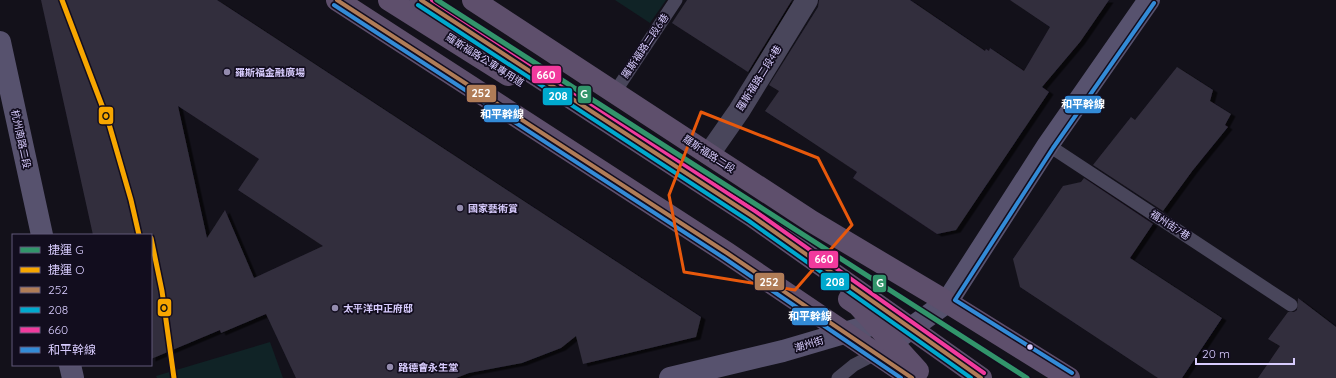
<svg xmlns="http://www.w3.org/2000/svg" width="1336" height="378" font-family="Quicksand,'Noto Sans TC',sans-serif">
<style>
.green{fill:#102326}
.building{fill:#322e3d;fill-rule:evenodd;filter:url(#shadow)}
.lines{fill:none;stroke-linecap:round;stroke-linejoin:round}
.lane{stroke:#49465b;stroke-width:13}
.street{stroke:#49465b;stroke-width:22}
.secondary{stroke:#57526e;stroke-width:22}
.primary{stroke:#5e4f6c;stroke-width:22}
.bus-1-casing{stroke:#120d1e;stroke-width:7}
.bus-2-casing{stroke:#120d1e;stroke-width:7}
.bus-3-casing{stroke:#120d1e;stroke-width:7}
.bus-4-casing{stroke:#120d1e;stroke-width:7}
.bus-1{stroke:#b07c57;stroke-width:4}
.bus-2{stroke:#00a9ce;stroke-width:4}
.bus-3{stroke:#f13a9d;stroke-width:4}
.bus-4{stroke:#338bd7;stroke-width:4}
.metro-1-casing{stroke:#120d1e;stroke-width:8}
.metro-2-casing{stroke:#120d1e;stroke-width:8}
.metro-1{stroke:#32956b;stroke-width:5}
.metro-2{stroke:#f7a600;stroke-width:5}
.marked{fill:none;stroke:#e8590c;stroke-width:3;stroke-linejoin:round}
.poi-dot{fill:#938bae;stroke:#120d1e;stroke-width:1.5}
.bus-dot{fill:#d8ccfe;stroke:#120d1e;stroke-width:1.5}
.labels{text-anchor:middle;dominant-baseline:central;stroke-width:3.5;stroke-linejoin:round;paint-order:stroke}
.street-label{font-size:10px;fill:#d8ccfe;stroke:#120d1e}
.poi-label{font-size:10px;font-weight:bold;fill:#d8ccfe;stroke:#120d1e;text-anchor:start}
.line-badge{stroke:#120d1e;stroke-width:1.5}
.badge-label{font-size:11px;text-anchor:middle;font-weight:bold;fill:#fff}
.pale-badge-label{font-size:11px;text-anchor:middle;font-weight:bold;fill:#111}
</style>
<defs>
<filter id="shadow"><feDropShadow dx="4.5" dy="2.5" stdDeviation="0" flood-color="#0009"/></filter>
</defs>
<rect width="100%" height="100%" fill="#13111a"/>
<g class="green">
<path d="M615,0H666L650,23Z"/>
<path d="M270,342L283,378H157L156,376Z"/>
</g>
<g class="building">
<path d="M41,0H217L701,317L696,337L583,364L576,336L561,348L522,363L469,373L456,378H296L266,314L221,333L220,330L151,359V235H93ZM178,106L259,159L238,190L323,246L254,278L225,210L207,238Z"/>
<path d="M687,0H792L748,72L672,23Z"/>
<path d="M819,0H910L985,51L986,49L989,51L990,48L1024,71L1050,27L1010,0H1109L1080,42L1042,87L1049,92L956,230L937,234L853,178L857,172L765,111L779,91L769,85L818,7Z"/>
<path d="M1177,67L1213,90L1210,101L1231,114L1225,125L1228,127L1193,170L1163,211L1093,165L1131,117L1135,120Z"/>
<path d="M1084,178L1153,224L1130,258L1222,318L1182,378H1158L1020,287L1013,259L1063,186L1081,182Z"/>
<path d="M1298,298L1336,327V378H1258L1280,346L1268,339L1288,312H1294L1297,310Z"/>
</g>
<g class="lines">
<g class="lane">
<path d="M615,92L676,0"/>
<path d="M1048,145L1291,305"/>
<path d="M838,378L854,365L877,353"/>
</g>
<path class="street" d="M709,154L739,111L807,0"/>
<g class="secondary">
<path d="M0,42L42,235"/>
<path d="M877,353L947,302L1048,145L1149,0"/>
<path d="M70,365L73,378"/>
<path d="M670,378L783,351L892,319"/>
</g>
<g class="primary">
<path d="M337,0L727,253L912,378"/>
<path d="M389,0L508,75"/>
<path d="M421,0L752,216L981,378"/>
<path d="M473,0L811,221L947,302L1069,378"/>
<path d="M849,299L858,305L918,371"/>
</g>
<defs>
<g id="bus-1">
<path d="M337,0L727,253L912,378"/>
<path d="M421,0L752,216L981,378"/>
</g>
<path id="bus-2" d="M418,5L749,221L971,378"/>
<path id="bus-3" d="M432,0L755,211L984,373"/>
<g id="bus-4">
<path d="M334,5L724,258L901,378"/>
<path d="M1072,373L955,300L1053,148L1154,3"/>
</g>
</defs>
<use href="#bus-1" class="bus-1-casing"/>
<use href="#bus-2" class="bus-2-casing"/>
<use href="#bus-3" class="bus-3-casing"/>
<use href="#bus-4" class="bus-4-casing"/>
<use href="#bus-1" class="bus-1"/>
<use href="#bus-2" class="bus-2"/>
<use href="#bus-3" class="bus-3"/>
<use href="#bus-4" class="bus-4"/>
<defs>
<path id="metro-1" d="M437,0L1027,378"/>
<g id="metro-2">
<path d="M62,0L109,124L131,200L139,235"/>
<path d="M151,238L162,291L174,378"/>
</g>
</defs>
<use href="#metro-1" class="metro-1-casing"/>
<use href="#metro-2" class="metro-2-casing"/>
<use href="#metro-1" class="metro-1"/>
<use href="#metro-2" class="metro-2"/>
</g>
<path class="marked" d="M701,112L818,158L852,225L795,290L684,272L669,195Z"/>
<g class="poi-dot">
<circle cx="227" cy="72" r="4"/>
<circle cx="460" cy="208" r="4"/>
<circle cx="335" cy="308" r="4"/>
<circle cx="390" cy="367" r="4"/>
</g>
<circle class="bus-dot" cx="1030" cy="347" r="3.5"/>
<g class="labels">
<g class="street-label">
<text transform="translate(645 46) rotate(-56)">羅斯福路二段6巷</text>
<text transform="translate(485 60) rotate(32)">羅斯福路公車專用道</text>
<text transform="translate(759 78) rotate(-58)">羅斯福路二段4巷</text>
<text transform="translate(21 139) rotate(78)">杭州南路二段</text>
<text transform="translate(709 154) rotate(33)">羅斯福路二段</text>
<text transform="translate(1170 225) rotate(33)">福州街7巷</text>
<text transform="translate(809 344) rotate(-17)">潮州街</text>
</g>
<g class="poi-label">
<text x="235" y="72">羅斯福金融廣場</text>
<text x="468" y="208">國家藝術賞</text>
<text x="343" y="308">太平洋中正府邸</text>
<text x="398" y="367">路德會永生堂</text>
</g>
</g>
<g class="line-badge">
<rect x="531" y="65" width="31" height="19" rx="4" fill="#f13a9d"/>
<rect x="466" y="84" width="31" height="19" rx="4" fill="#b07c57"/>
<rect x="577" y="85" width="15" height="19" rx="4" fill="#32956b"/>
<rect x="542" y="87" width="31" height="19" rx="4" fill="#00a9ce"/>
<rect x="1064" y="95" width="38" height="19" rx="4" fill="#338bd7"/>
<rect x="483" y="104" width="37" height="19" rx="4" fill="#338bd7"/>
<rect x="98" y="106" width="16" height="19" rx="4" fill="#f7a600"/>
<rect x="808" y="250" width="31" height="19" rx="4" fill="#f13a9d"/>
<rect x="754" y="272" width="31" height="19" rx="4" fill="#b07c57"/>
<rect x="820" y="272" width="30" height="19" rx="4" fill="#00a9ce"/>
<rect x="872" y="274" width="15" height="19" rx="4" fill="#32956b"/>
<rect x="157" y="298" width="15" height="19" rx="4" fill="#f7a600"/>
<rect x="791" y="307" width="38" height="19" rx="4" fill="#338bd7"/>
</g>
<g class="badge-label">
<text x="546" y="79">660</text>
<text x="481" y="97">252</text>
<text x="584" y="98">G</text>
<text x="558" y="100">208</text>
<text x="1083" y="108">和平幹線</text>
<text x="502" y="118">和平幹線</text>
<text x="824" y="263">660</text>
<text x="769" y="286">252</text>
<text x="835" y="286">208</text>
<text x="880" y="287">G</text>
<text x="810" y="320">和平幹線</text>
</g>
<g class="pale-badge-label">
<text x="106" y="120">O</text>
<text x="164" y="312">O</text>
</g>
<rect x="12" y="234" width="140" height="132" fill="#120d1e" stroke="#615978"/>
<rect x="20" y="247" width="20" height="6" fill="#32956b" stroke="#615978"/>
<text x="48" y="254" font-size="12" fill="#d8ccfe">捷運 G</text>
<rect x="20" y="267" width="20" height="6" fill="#f7a600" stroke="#615978"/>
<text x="48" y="274" font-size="12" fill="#d8ccfe">捷運 O</text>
<rect x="20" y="287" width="20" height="6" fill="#b07c57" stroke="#615978"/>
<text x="48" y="294" font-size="12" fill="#d8ccfe">252</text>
<rect x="20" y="307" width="20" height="6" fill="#00a9ce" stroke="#615978"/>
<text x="48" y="314" font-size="12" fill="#d8ccfe">208</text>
<rect x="20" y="327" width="20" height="6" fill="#f13a9d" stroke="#615978"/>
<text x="48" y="334" font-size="12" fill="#d8ccfe">660</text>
<rect x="20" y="347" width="20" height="6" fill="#338bd7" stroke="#615978"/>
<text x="48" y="354" font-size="12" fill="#d8ccfe">和平幹線</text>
<path d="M1196 358v6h98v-6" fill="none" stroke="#d8ccfe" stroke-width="2"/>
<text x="1202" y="358" font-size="12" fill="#d8ccfe" stroke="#120d1e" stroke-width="3" paint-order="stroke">20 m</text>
</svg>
